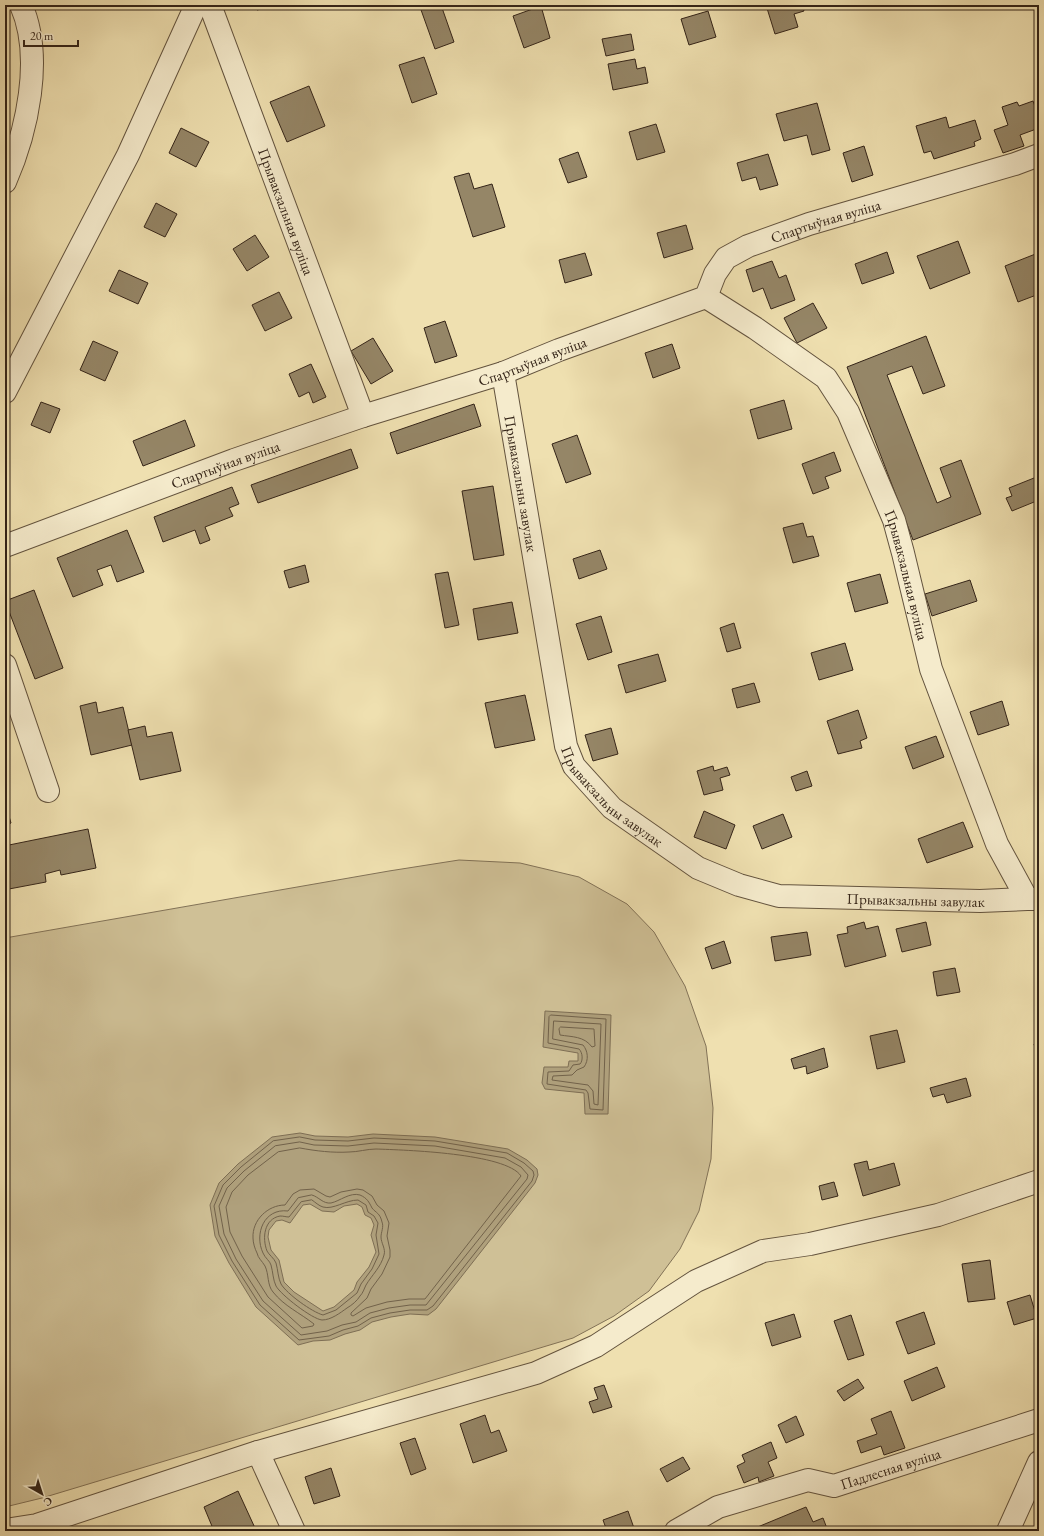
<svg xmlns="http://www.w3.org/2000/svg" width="1044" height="1536" font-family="'EB Garamond',serif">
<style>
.green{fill:#cfc096;stroke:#827257}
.water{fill:#afa07c;stroke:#7e6e54;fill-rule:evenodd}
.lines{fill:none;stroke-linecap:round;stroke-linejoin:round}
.shore{stroke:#72624a;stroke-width:1}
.building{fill:#958667;stroke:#342418}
.minor-casing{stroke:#63533e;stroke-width:24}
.minor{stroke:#f5ebcc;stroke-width:22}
.labels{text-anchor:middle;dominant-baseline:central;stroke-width:3.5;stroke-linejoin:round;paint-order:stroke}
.street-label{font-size:15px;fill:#342418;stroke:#f5ebcc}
</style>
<rect width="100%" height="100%" fill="#efe0b0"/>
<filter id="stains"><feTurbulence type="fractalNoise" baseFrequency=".005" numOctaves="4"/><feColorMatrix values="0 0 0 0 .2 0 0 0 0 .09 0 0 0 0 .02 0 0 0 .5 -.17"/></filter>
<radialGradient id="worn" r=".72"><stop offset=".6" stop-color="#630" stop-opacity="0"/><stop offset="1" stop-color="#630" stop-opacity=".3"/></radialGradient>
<path class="green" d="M459,860L520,863L579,877L627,904L654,932L685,986L706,1046L713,1108L711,1159L699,1211L680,1249L649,1291L614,1316L573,1338L42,1498L5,1507V938L389,871Z"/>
<g class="water">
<path d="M545,1011L611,1015L608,1114H585L584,1093L545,1089L542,1083L544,1067H568L569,1061H578V1053L543,1047Z"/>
<path d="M300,1133L315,1136L348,1137L373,1134L435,1137L508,1149L527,1160L537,1169L538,1175L535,1183L436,1309L428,1315L410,1314L391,1317L372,1322L360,1330L345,1334L330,1340L313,1341L298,1345L256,1307L229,1263L215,1236L210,1205L219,1183L238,1164L272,1137ZM310,1204L322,1211L334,1212L344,1206L357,1204L362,1207L365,1215L371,1218L374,1225L371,1235L376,1252L369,1267L357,1282L354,1290L334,1307L323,1311L294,1292L284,1282L279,1260L271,1250L268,1237L269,1230L276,1221L282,1220L290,1223L303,1205Z"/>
</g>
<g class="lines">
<g class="shore">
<path d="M551,1015L606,1019L603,1110L590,1109L588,1093L586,1090L547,1084L548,1072L569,1071L573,1065L580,1064C583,1061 583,1053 579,1049L548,1043L549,1017Z"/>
<path d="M554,1021L601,1024L598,1105L594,1104L593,1091L588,1085L552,1080L553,1076L572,1075L577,1070L584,1067C589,1060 588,1051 583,1045L553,1039Z"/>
<path d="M561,1027L594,1029L595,1046L592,1047C584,1036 572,1037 560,1035L559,1029Z"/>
<path d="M300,1137L315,1140L348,1141L374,1138L435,1141L507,1153L524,1163L533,1171L534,1175L532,1181L433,1306L427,1310H410L390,1313L371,1318L358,1326L343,1330L329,1336L299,1340L260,1305L232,1261L219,1235L214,1206L223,1185L241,1167L273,1141Z"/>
<path d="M300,1142L314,1145L348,1146L374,1143L435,1146L505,1158L521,1167L528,1175L527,1179L426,1305H410L389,1308L370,1313L356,1322L342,1325L327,1331L301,1335L263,1301L236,1259L224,1234L219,1206L227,1188L244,1171L275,1146Z"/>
<path d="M300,1148C316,1151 333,1153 349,1152C358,1152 367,1149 376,1149C404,1150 506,1153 521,1176L425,1299H409L387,1302L366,1308L353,1316L351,1315V1313L367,1298L371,1289L382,1274L390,1257V1250L387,1236L389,1223L384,1211L377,1205L372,1196L363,1190L357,1189L341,1192L330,1197L326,1196L314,1189L300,1190L293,1194L285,1205C268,1205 252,1220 253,1238C253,1243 255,1249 257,1253C258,1258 262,1261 265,1266C269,1274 267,1285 273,1292C284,1306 300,1313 314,1324L313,1326L302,1328L268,1297L242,1256L230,1232L226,1207L232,1192L248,1175L278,1152Z"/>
<path d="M312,1195C319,1197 323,1204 331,1203C340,1201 350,1192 360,1195C367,1198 369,1202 372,1208C376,1213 380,1213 382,1222C384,1227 381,1232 381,1237C381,1243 386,1249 384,1255C381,1267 372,1275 366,1285C364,1289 363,1293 360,1296C357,1301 352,1305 347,1308C340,1313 331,1320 322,1320C312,1319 281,1295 276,1286C273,1280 273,1272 271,1265C270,1261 265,1258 263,1253C254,1234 264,1208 288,1211L298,1198Z"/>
<path d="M312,1200C315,1202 319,1206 323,1207C333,1210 346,1200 358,1200L366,1205L368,1212L374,1216L378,1223L376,1235L379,1254L372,1269L361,1284L357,1293L336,1310L323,1315C312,1312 287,1294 281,1284C278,1278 278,1270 276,1263C274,1258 269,1255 267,1251C262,1238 264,1219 280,1216C284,1216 286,1217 289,1217L301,1202Z"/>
</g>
</g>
<g class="building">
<path d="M255,5H277L257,10Z"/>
<path d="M427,5H441L454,42L435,49L420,7Z"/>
<path d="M766,5H802L804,11L794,14L798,27L775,34Z"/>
<path d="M541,6L550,38L524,48L513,16Z"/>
<path d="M708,11L716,37L689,45L681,19Z"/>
<path d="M631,34L634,50L606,56L602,39Z"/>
<path d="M424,57L437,94L412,103L399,65Z"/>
<path d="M635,59L637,69L645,67L648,83L613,90L608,64Z"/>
<path d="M309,86L325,126L287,142L270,102Z"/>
<path d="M1033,101L1039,117V128L1020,135L1024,146L1003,153L994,130L1008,125L1002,107L1017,102L1019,106Z"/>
<path d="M817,103L830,150L812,155L807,135L784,141L776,114Z"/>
<path d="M946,117L949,128L975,120L981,139L974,142L975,146L934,159L931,151L924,153L916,126Z"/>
<path d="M656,124L665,152L637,160L629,132Z"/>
<path d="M181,128L209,142L196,167L169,153Z"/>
<path d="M864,146L873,175L852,182L843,153Z"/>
<path d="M578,152L587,177L568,183L559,159Z"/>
<path d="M768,154L778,185L760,190L756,177L742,181L737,163Z"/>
<path d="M469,173L474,189L492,184L505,227L473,237L454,177Z"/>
<path d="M156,203L177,214L165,237L144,227Z"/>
<path d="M686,225L693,249L664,258L657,233Z"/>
<path d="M255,235L269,257L247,271L233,249Z"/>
<path d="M958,241L970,273L930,289L917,256Z"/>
<path d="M887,252L894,273L862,284L855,264Z"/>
<path d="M585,253L592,275L565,283L559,260Z"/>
<path d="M1038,253L1039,294L1018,302L1005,266Z"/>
<path d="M772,261L779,278L786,275L795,300L771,309L763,288L753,292L746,270Z"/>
<path d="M119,270L148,283L138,304L109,291Z"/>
<path d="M279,292L292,318L265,331L252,305Z"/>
<path d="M813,303L827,328L797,343L784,318Z"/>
<path d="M445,321L457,356L435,363L424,328Z"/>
<path d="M926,336L945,386L923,394L912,366L887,375L937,503L951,497L940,468L961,460L981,514L913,540L847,367Z"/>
<path d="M373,338L393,371L371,384L351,351Z"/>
<path d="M93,341L118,352L105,381L80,370Z"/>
<path d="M672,344L680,368L653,378L645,353Z"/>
<path d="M311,364L326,397L313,403L309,392L299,397L289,374Z"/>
<path d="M784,400L792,429L758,439L750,410Z"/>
<path d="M41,402L60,409L50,433L31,425Z"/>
<path d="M474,404L481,426L397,454L390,433Z"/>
<path d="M185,420L195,446L143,466L133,441Z"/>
<path d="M577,435L591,474L566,483L552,444Z"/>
<path d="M351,449L358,468L258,503L251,485Z"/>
<path d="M834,452L841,471L825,477L829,488L813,494L802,464Z"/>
<path d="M1039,476V500L1012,511L1006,498L1012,496L1009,488Z"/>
<path d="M493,486L504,555L474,560L462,491Z"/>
<path d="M232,487L239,504L229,508L233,516L205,527L210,540L200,544L195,530L163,542L154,517Z"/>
<path d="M803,523L807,537L813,536L819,556L793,563L783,528Z"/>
<path d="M127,530L144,572L117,582L111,565L97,570L103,585L73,597L57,558Z"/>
<path d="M600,550L607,569L579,579L573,559Z"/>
<path d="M305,565L309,582L289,588L284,571Z"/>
<path d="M448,572L459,625L445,628L435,574Z"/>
<path d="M880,574L888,603L855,612L847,583Z"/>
<path d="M970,580L977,601L932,616L925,594Z"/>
<path d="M34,590L63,668L35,679L5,601Z"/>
<path d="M512,602L518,633L478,640L473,609Z"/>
<path d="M601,616L612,652L588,660L576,624Z"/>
<path d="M734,623L741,648L727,652L720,628Z"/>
<path d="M845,643L853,670L819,680L811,653Z"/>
<path d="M658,654L666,681L626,693L618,665Z"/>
<path d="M754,683L760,702L737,708L732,689Z"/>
<path d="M525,695L535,740L495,748L485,703Z"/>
<path d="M1002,701L1009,725L978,735L970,712Z"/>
<path d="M96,702L98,713L123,707L132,745L91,755L80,706Z"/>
<path d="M858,710L867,738L860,741L862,748L838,754L827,721Z"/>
<path d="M145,726L147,737L172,732L181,771L140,780L128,730Z"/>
<path d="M611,728L618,754L593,761L585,735Z"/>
<path d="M936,736L944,757L913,769L905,747Z"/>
<path d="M713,766L714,771L727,767L730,775L720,778L723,790L704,795L697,771Z"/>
<path d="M807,771L812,786L796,791L791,777Z"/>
<path d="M5,803L11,823L5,826Z"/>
<path d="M704,811L735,825L726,849L694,837Z"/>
<path d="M783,814L792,837L762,849L753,826Z"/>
<path d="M963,822L973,847L927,863L918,839Z"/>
<path d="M5,827L9,845L88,829L96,868L61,875L60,870L45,874L46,882L9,889L7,885L5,886Z"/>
<path d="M864,922L866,929L878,926L886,956L845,967L837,935L848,933L847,927Z"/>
<path d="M926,922L931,945L902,952L896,929Z"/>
<path d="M807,932L811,955L775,961L771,937Z"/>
<path d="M724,941L731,963L712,969L705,948Z"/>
<path d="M955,968L960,992L937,996L933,972Z"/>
<path d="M897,1030L905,1062L877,1069L870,1036Z"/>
<path d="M1039,1042V1062L1034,1044Z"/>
<path d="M824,1048L828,1067L807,1074L806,1066L794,1069L791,1059Z"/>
<path d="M966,1078L971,1096L947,1103L944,1094L933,1097L930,1088Z"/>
<path d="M867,1161L869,1170L894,1163L900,1185L863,1196L854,1164Z"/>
<path d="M834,1182L838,1196L822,1200L819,1186Z"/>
<path d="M990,1260L995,1299L968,1302L962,1264Z"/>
<path d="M1030,1295L1037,1318L1014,1325L1007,1302Z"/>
<path d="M924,1312L935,1344L908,1354L896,1322Z"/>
<path d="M794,1314L801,1337L772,1346L765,1323Z"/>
<path d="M851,1315L864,1355L848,1360L834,1321Z"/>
<path d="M937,1367L945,1387L912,1401L904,1381Z"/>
<path d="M858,1379L864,1388L844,1401L837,1391Z"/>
<path d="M604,1385L612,1407L593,1413L589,1402L598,1399L594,1388Z"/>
<path d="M891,1411L905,1448L884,1455L881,1446L861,1453L857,1441L877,1434L871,1419Z"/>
<path d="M485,1415L491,1433L499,1430L507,1451L473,1463L460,1424Z"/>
<path d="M796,1416L804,1435L786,1443L778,1425Z"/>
<path d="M415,1438L426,1469L411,1475L400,1443Z"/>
<path d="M771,1442L777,1458L768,1462L774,1476L759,1482L758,1477L744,1483L737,1466L745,1462L742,1455Z"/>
<path d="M683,1457L690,1469L667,1482L660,1469Z"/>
<path d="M331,1468L340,1496L314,1504L305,1477Z"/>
<path d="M238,1491L255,1528L247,1531H214L204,1507Z"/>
<path d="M806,1507L813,1522L823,1518L828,1531H748Z"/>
<path d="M628,1511L635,1531H607L603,1520Z"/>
</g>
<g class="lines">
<defs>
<g id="minor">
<path id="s1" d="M210,5L363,416"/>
<path d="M5,182C27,132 44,57 21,5"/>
<path id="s2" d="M706,297L755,328L826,378L848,412L894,520L903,553L931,669L997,844L1027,899H1039"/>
<path id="s3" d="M503,373L566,746L574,766L612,808L698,868L739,885L779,896L980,901L1027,899"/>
<path d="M5,392L128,155L196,5"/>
<path id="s4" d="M5,546L234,460L363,416L503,373L559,350L706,297L715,274L726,258L748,246L809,224L1015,164L1039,155"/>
<path d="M5,665L48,791"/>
<path d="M258,1452L536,1373L596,1346L696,1281L763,1251L810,1244L938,1215L1039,1181"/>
<path d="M5,1530L37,1525L258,1452L294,1531"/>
<path id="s5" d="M676,1531L718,1507L808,1480L834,1486L1039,1420"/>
<path d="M1008,1531L1039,1462"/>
</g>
</defs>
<use href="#minor" class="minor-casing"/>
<use href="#minor" class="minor"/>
</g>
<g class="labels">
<g class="street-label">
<text stroke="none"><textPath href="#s1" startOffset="220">Прывакзальная вуліца</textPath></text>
<text stroke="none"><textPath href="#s4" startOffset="895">Спартыўная вуліца</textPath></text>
<text stroke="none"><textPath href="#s4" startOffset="559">Спартыўная вуліца</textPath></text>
<text stroke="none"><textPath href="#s4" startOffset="235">Спартыўная вуліца</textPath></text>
<text stroke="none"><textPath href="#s3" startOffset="112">Прывакзальны завулак</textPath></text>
<text stroke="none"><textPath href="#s2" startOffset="359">Прывакзальная вуліца</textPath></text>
<text stroke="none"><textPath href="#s3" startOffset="448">Прывакзальны завулак</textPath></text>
<text stroke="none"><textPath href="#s3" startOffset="784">Прывакзальны завулак</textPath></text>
<text stroke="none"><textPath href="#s5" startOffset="228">Падлесная вуліца</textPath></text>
</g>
</g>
<rect width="1044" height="1536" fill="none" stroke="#efe0b0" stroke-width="20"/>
<rect x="6" y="6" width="1032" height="1524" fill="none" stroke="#342418" stroke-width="2"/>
<rect x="10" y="10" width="1024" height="1516" fill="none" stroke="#342418"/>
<g transform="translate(42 1494) rotate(141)" stroke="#f5ebcc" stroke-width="3" paint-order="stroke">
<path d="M0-3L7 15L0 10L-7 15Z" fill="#342418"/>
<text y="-6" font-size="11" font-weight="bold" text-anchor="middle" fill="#342418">С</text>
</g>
<path d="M24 40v6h54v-6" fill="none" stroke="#342418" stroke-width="2"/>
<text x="30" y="40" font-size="12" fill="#342418" stroke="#f5ebcc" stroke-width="3" paint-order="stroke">20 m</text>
<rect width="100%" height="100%" filter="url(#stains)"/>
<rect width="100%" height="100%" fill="url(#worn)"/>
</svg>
